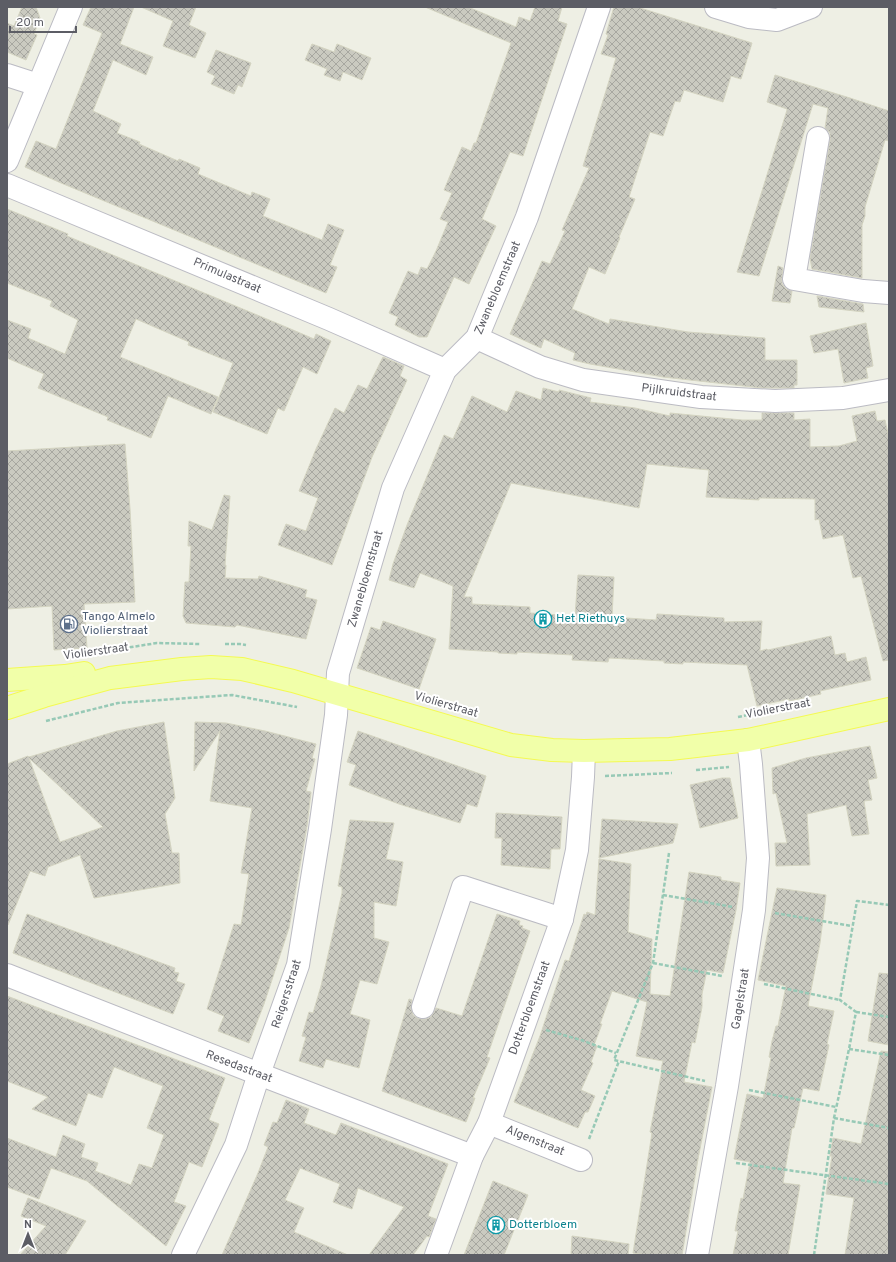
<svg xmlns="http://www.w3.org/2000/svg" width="896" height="1262" font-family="Overpass,sans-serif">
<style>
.building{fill:url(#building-cross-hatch);stroke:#d4d4c1;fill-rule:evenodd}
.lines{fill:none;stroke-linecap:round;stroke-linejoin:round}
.minor-casing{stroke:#bbbbc3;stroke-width:24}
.major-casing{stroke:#f4fa52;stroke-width:24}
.path{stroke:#97c9b6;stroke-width:2.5;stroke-dasharray:4 2;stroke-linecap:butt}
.minor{stroke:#fff;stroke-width:22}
.major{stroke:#f1ffa9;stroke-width:22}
.labels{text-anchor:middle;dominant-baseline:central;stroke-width:4;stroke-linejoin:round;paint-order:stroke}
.street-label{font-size:12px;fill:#5c5d65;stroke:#fff}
.service-label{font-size:12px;fill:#4e5e75;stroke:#fff;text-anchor:start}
.culture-label{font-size:12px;fill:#0d838f;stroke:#fff;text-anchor:start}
</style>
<defs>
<pattern id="building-cross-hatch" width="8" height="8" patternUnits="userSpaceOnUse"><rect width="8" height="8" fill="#cacac0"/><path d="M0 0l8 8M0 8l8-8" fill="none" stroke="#a7a7a0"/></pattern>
</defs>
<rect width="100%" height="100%" fill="#eeefe4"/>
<g class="building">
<path d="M22,7H36L40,18L34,34L37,35L26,60L7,52V23L14,26Z"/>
<path d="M91,7H134L120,44L153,57L146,75L113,60L93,111L121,124L117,133L140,142L139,144L178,161L179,159L200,168L198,174L251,196L252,192L270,199L263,216L322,240L328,224L344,230L330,265L337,267L326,293L61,183L25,167L36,141L56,149L102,33L83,25Z"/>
<path d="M141,7H196L189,25L206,33L195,58L163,46L173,21Z"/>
<path d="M425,7H468L516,27L519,17L530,21L535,7H562L558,21L567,24L523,156L510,152L482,219L496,226L469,284L454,277L427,337H419L395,325L398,317L389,313L408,271L418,275L421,267L427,269L436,251L448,222L440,219L452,193L444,190L462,147L471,151L474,143H476L511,43Z"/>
<path d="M614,7H637L752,43L741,79L731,76L723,102L684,90L680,102L675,101L663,136L650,132L629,197L635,199L619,237L620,238L605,274L589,267L572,309L609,324L610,319L688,332L765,338V360H797V385H794V388H762L663,377L590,364L573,360L575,353L544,339L541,348L510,334L542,261L550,264L565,231L562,230L589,168L583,166L616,58L601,54L608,35L606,34Z"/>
<path d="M312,44L334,52L337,44L371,58L362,80L343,72L340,81L324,75L327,69L305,60Z"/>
<path d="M216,50L251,63L242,87L238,85L234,94L211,84L215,76L207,72Z"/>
<path d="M775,75L850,98L889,111V141L885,140L865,207V216L862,225V278L812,269L810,258L830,140V133L825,128L828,108L813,104L759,276L737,272L787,110V109L767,102Z"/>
<path d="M7,209L68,234L67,236L286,327L314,339L316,334L331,341L317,374L303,367L284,411L278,408L267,434L213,412L233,363L188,345L189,342L136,319L120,357L218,397L211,414L168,396L151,438L107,420L108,417L38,388L44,374L7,358V320L31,329L28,338L65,354L78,320L50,306L52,301L7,283Z"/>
<path d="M778,266L783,268L782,277V284L786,289L792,291L790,303L772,301Z"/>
<path d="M817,296L863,304L864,312L819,307Z"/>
<path d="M866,323L873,366L866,368L868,378L844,383L838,349L814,353L810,336Z"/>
<path d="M383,357L404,366L400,376L407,380L372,457L332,565L278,545L286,524L306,531L318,498L299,491L316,449L335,408L344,413L358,385L367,389Z"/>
<path d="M543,388L559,392V390L591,398L590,402L635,408L670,416V413L742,420H762V413H794V420L810,419V447L839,446L857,441L852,416L875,411L877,421L885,420L889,438V660L883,661L861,576L853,578L843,535L823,539L819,519L815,520V499L759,498V500L706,497L709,470L647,464L639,508L511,483L464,597H472V604L530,607V613L575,616L578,575L614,577L612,617L656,620L657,614L724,618V622L762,621L760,651L767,649L768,650L831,636L835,655L845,653L847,662L866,657L871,680L820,691L821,694L789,701V699L757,706L747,665L683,662V664L664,663V661L609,658L608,662L572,660L573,655L517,652V654L498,653V652L449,649L453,586L420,573L414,588L389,580L393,564L407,525L444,435L453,439L472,396L507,412L516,391L541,400Z"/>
<path d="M125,444L130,509L135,602L84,604L87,648L54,650L52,606L7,609V451Z"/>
<path d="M224,495L230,496L225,565H226L225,578L258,579L259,576L307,590L305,597L317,600L306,639L237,625L235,627L186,623L183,616L185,582H189L191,546H188L189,521L212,530Z"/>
<path d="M383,621L436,639L419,689L357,668L371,627L380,630Z"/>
<path d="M164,722L175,798L165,814L172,853H179L180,883L94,898L80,855L48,867L45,876L30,871L8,925H7V764L28,756L29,757L117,731ZM29,758L103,827L60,842Z"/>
<path d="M195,722L226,723L265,731L316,744L312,758L315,759L306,791L311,792L307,826L289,928L264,1004L249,1043L218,1031L224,1016L207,1009L234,924L241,925L249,874L241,873L252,808L210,801L220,731L194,771Z"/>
<path d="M358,731L486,776L477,807L467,804L460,823L399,804L349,785L356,765L347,762Z"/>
<path d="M870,746L877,778L868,780L872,800L864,801L869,834L852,836L846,805L807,814L810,865L776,866L775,843H787L776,793L773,794L772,768L806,758Z"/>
<path d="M722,778H730L738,818L700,828L690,785Z"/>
<path d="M496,813L562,817L560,849H551L550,869L501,865L502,838H495Z"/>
<path d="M602,819L634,821L678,824L673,843L599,858Z"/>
<path d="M350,820L394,823L386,859L403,862L396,906L374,902V938L389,942L377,984L360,980L350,1014L370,1020L359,1068L326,1059L323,1068L299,1061L306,1037L302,1036L309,1012L313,1013L321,986L342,893V887L338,886Z"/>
<path d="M599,859L631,864L628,932L652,939L650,994L670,996L689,872L721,877V880L740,883L736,910L723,973L707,970L702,994V1007L695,1043L692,1042L684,1082L712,1087L698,1159L682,1255H647L633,1253L652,1133L650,1132L662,1070L661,1069L663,1061L636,1056L647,1002L612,991L600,1024H602L594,1045L597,1046L591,1062L593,1063L581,1090L595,1096L588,1112H585L578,1128L514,1102L540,1036L565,960L569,961L584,914L586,915L587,912L595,915Z"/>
<path d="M777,888L826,895L820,943L808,1006L834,1011L827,1044L829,1045L819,1091L803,1088L794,1128H792L783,1183L800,1185L788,1255H733L738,1231H735L741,1198L743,1199L750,1162L734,1159L742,1118L747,1094L763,1098L771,1058L769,1057L772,1041L776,1026H778L786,986L758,980Z"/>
<path d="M27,914L175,968L174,972L179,973L176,981L185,984L173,1014L13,953Z"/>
<path d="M497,914L520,921L519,925L523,926L522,928L530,931L487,1057L490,1058L473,1098H475L466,1122L382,1091L409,999L412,1000L411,1009L413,1015L419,1019H426L431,1017L436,1008L462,1016Z"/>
<path d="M879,973L889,974V1045L868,1041Z"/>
<path d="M7,996L225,1078L209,1120L219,1124L202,1167L189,1162L174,1202L186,1206L166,1246L87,1181L51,1168L39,1199L7,1187V1138L56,1157L63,1135L85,1144L81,1157L98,1163L95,1171L131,1185L139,1164L152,1168L164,1135L147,1128L163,1086L114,1067L102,1098L88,1093L76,1126L32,1109L48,1097L7,1081Z"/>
<path d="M881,1051L889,1052V1255H845L854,1198L826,1194L832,1156H830L833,1138L861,1144Z"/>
<path d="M286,1100L309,1109L304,1123L336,1135L341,1123L448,1164L428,1216L436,1219L431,1232L429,1237L427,1236L413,1255H369L404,1207L358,1188L352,1209L333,1202L340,1184L300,1168L285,1200L304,1208L294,1232L348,1255H222L258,1173L268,1147L264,1145L273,1122L277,1123Z"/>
<path d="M493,1181L528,1195L504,1255H464Z"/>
<path d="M28,1198L86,1221L65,1255H20L46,1226L21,1216Z"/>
<path d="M572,1236L629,1244L628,1255H571Z"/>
</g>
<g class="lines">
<defs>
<g id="minor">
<path d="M716,7L749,17L777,20L811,7"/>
<path d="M7,75L38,85"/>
<path d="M818,138L794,279L863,291L889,293"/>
<path d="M7,161L71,7"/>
<path d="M7,185L329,319L445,370"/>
<path d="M477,338L540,367L583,380L701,397L775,401L843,398L889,390"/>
<path d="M7,975L259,1074L472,1156"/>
<path d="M423,1007L463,887L562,919"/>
<path d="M489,1123L581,1160"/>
<path d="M183,1255L236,1145L259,1074L298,965L320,829L336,715L338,673L393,488L445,370L477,338L527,217L599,7"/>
<path d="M436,1255L472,1156L489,1123L562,919L577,850L583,777L584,751"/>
<path d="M697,1255L727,1086L754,910L758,858L751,764L748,740"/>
</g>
<g id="major">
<path d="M7,680L65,676L84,673"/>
<path d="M7,708L44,696L110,678L182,669L211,667L242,669L293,681L511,745L552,750L584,751L670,749L748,740L889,709"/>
</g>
</defs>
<use href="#minor" class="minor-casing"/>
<use href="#major" class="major-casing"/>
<g class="path">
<path d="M225,644H240L246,645"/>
<path d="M94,653L157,643L200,644"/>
<path d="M738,717L753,714"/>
<path d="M46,721L118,703L232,695L297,707"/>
<path d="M696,770L729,767"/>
<path d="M605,776L672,773"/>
<path d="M669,853L653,963L614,1060L705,1081"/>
<path d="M663,895L733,907"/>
<path d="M775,913L852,926"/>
<path d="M653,963L722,976"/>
<path d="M764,984L840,1000"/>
<path d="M856,1012L889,1017"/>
<path d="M546,1030L581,1040L616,1053"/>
<path d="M849,1049L889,1055"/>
<path d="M749,1090L836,1107"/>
<path d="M834,1118L889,1128"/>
<path d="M589,1139L619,1061"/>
<path d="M736,1163L889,1184"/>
<path d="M814,1255L834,1118L849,1049L856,1012L840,1000L857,901L889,905"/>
</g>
<use href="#minor" class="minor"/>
<use href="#major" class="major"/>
</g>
<defs>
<symbol id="building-ring" viewBox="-11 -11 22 22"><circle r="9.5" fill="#fff" stroke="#0f9aa8" stroke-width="1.5"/><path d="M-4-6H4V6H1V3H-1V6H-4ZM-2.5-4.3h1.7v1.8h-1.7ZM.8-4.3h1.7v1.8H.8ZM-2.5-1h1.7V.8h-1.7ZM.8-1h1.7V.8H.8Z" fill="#0f9aa8"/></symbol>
<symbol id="fuel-ring" viewBox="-11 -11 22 22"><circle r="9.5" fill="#fff" stroke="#5c6f8a" stroke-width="1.5"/><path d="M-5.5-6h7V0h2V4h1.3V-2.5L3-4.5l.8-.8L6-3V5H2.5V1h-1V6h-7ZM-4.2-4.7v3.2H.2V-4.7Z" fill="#5c6f8a"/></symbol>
</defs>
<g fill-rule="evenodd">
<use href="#building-ring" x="533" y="609" width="20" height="20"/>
<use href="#fuel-ring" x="59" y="614" width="20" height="20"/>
<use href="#building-ring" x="486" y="1215" width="20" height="20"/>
</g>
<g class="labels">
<g class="street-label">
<text transform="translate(227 276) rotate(23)">Primulastraat</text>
<text transform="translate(498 288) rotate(-67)">Zwanebloemstraat</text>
<text transform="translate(679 393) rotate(7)">Pijlkruidstraat</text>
<text transform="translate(366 579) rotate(-74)">Zwanebloemstraat</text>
<text transform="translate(96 652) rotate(-8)">Violierstraat</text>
<text transform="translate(446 705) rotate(16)">Violierstraat</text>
<text transform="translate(778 709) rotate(-11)">Violierstraat</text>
<text transform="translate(287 994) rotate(-72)">Reigersstraat</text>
<text transform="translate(741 999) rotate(-81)">Gagelstraat</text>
<text transform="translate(530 1008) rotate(-70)">Dotterbloemstraat</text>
<text transform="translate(239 1067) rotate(21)">Resedastraat</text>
<text transform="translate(535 1141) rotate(22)">Algenstraat</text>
</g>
<g class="service-label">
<text x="82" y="617">Tango Almelo<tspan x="82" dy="14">Violierstraat</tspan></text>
</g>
<g class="culture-label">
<text x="556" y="619">Het Riethuys</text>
<text x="509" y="1225">Dotterbloem</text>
</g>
</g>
<rect width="896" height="1262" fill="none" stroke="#5c5d65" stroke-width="16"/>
<g transform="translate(28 1234)" stroke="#ffffff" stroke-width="3" paint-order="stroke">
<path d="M0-3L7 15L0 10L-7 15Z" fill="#5c5d65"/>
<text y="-6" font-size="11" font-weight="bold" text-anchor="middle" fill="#5c5d65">N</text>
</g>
<path d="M10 26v6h66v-6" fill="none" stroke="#5c5d65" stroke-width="2"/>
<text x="16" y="26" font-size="12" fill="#5c5d65" stroke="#ffffff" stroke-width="3" paint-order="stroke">20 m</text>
</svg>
